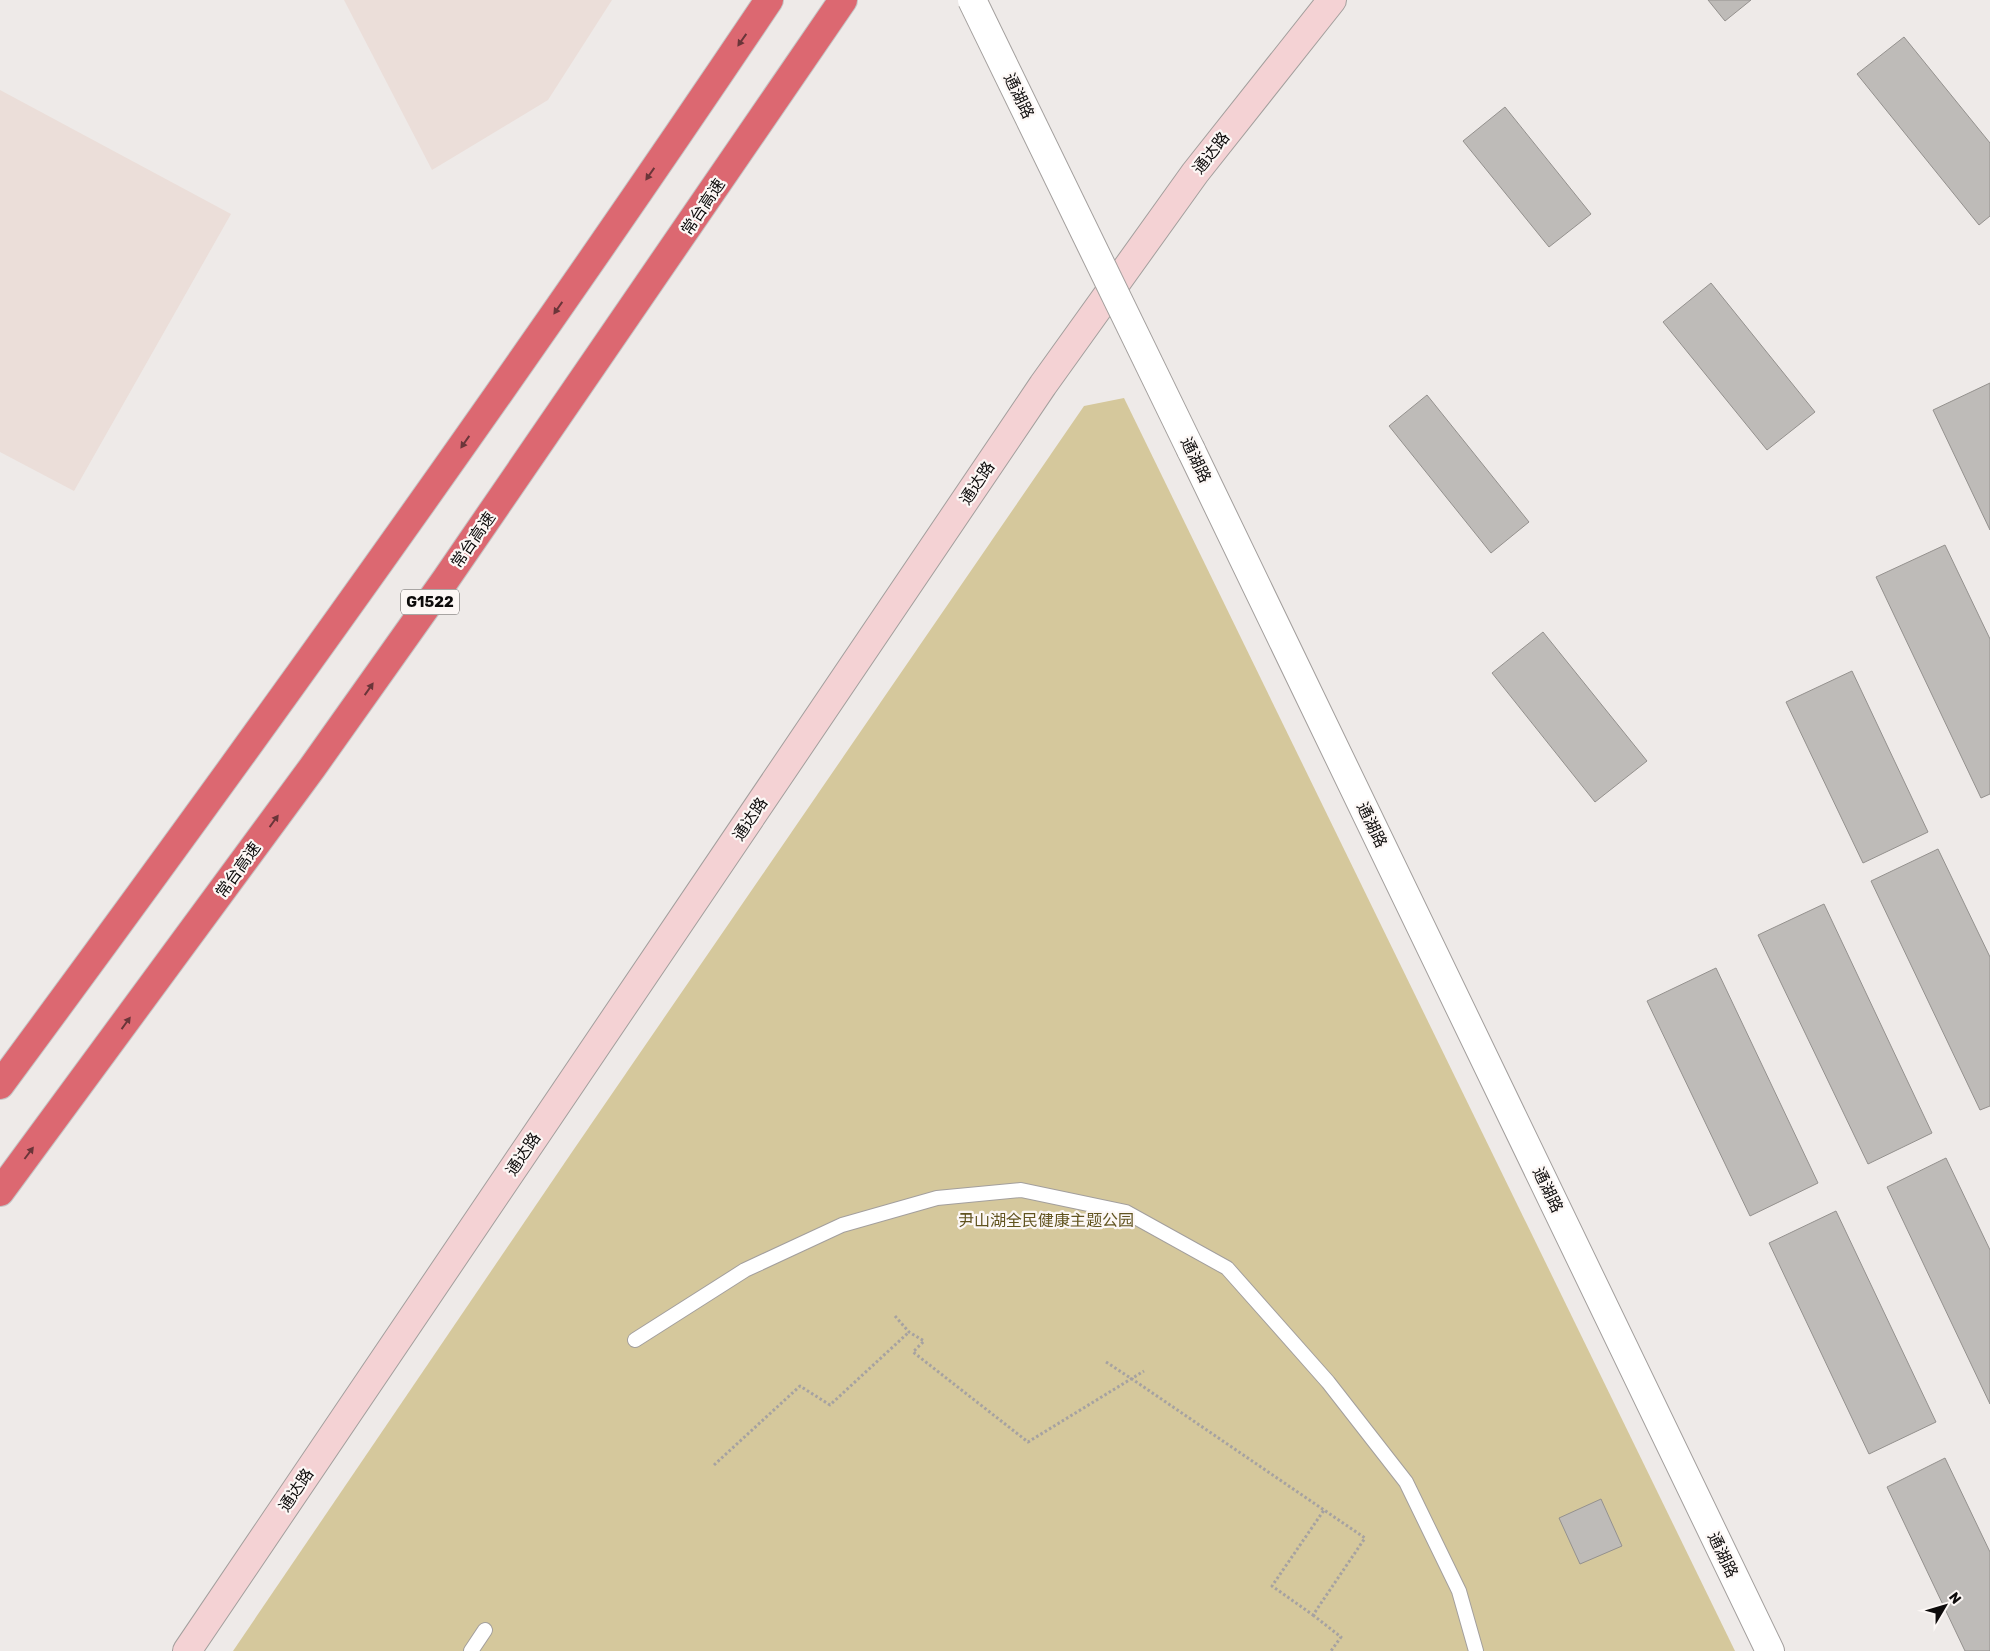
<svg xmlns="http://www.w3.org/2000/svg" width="1990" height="1651" font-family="Rubik,'Noto Sans SC',sans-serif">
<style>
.built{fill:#ebded9}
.green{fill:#d5c89c}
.building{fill:#bebbb8;stroke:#94918e}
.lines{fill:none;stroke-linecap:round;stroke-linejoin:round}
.service-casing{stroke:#a39f9d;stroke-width:16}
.tertiary-casing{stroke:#a39f9d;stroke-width:30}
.secondary-casing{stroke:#a39f9d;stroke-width:30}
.motorway-casing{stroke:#c5c4c4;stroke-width:30}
.path{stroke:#a6a2a1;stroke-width:3;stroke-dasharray:2.5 2.5;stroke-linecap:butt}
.service{stroke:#fff;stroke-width:14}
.tertiary{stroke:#fff;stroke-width:28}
.secondary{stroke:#f4d2d4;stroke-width:28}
.motorway{stroke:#dc6871;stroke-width:28}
.tertiary-bridge-casing{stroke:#a39f9d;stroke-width:30;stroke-linecap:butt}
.tertiary-bridge{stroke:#fff;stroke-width:28}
.oneway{fill:#6a3539}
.labels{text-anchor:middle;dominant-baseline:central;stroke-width:4.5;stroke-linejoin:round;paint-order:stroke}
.shield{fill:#fcf7f5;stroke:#555251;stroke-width:1}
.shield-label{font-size:15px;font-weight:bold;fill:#0d0b0b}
.street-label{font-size:16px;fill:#0d0b0b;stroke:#fcf7f5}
.park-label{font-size:16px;fill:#61531f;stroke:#fcf7f5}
</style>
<rect width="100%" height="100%" fill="#eeeae8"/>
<g class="built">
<path d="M344,0H612L548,100L432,170Z"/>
<path d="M0,90L231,214L74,491L0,452Z"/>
</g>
<path class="green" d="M1124,398L1735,1651H233L572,1152L1084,406Z"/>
<g class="building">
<path d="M1708,0H1751L1725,21Z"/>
<path d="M1904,37L1990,143V216L1979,225L1857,74Z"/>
<path d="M1505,107L1591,214L1549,247L1463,141Z"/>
<path d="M1711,283L1815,412L1767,450L1663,322Z"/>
<path d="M1990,383V530L1933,410Z"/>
<path d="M1427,395L1529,522L1491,553L1389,426Z"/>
<path d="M1945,545L1990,639V794L1981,798L1876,577Z"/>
<path d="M1543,632L1647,761L1595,802L1492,673Z"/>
<path d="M1852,671L1928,832L1863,863L1786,702Z"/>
<path d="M1938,849L1990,957V1106L1980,1110L1871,881Z"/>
<path d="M1824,904L1932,1133L1868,1164L1758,935Z"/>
<path d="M1716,968L1818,1183L1750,1216L1647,1001Z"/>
<path d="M1946,1158L1990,1250V1404L1887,1187Z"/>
<path d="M1836,1211L1936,1422L1869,1454L1769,1243Z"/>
<path d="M1945,1458L1990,1552V1651H1965L1887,1487Z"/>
<path d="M1601,1499L1622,1546L1580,1564L1559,1518Z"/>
</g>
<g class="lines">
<defs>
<g id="service">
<path d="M635,1340L745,1270L842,1225L937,1198L1021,1190L1126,1212L1227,1268L1328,1382L1406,1482L1459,1591L1476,1651"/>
<path d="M471,1651L485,1630"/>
</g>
<path id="tertiary" d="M1191,450L1770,1651"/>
<path id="secondary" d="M187,1651L1043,385L1195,173L1332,0"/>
<g id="motorway">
<path d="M0,1085C263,729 522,368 769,0"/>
<path d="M0,1192L312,768L446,579L843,0"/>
</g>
</defs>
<use href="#service" class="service-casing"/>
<use href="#tertiary" class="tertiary-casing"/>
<use href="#secondary" class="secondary-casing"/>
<use href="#motorway" class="motorway-casing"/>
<g class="path">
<path d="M895,1316L909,1332L924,1341L913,1352L1028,1442L1144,1371"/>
<path d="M1106,1362L1132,1379L1365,1538L1313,1615L1272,1586L1324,1510"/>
<path d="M714,1465L800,1386L830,1405L909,1332"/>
<path d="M1313,1615L1341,1637L1331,1651"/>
</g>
<use href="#service" class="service"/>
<use href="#tertiary" class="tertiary"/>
<use href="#secondary" class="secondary"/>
<use href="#motorway" class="motorway"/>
<defs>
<path id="tertiary-bridge" d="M972,0L1191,450"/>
</defs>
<use href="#tertiary-bridge" class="tertiary-bridge-casing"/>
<use href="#tertiary-bridge" class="tertiary-bridge"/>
</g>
<defs><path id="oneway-solid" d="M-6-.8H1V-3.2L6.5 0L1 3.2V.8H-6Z" transform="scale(1.25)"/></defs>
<g class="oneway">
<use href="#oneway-solid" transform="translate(742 40) rotate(125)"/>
<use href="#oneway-solid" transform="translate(650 174) rotate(125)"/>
<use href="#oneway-solid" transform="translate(558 308) rotate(125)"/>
<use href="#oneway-solid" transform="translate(465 442) rotate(125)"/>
<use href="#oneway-solid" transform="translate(369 689) rotate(-55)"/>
<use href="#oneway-solid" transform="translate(274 821) rotate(-54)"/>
<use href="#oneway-solid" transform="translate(126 1023) rotate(-54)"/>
<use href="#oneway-solid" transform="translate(29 1153) rotate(-53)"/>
</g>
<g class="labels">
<rect class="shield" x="401" y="589.5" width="58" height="25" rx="4"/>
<g class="shield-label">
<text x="430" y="602">G1522</text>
</g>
<g class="street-label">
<text transform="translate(1019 96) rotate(64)">通湖路</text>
<text transform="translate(1211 153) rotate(-52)">通达路</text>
<text transform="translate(703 207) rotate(-56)">常台高速</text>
<text transform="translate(1196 460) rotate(64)">通湖路</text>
<text transform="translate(977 483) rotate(-56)">通达路</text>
<text transform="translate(473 540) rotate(-55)">常台高速</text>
<text transform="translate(750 819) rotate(-56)">通达路</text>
<text transform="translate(1372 825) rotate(64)">通湖路</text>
<text transform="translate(238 870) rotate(-54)">常台高速</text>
<text transform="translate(523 1154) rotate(-56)">通达路</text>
<text transform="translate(1548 1190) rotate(64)">通湖路</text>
<text transform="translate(296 1490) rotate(-56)">通达路</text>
<text transform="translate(1723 1555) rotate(64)">通湖路</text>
</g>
<g class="park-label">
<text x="1046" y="1220">尹山湖全民健康主题公园</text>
</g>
</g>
<g transform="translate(1945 1606) rotate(52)" stroke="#fcf7f5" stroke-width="4" paint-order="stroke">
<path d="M0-4L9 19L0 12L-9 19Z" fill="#0d0b0b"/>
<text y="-8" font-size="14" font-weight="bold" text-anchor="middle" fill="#0d0b0b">N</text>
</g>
</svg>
